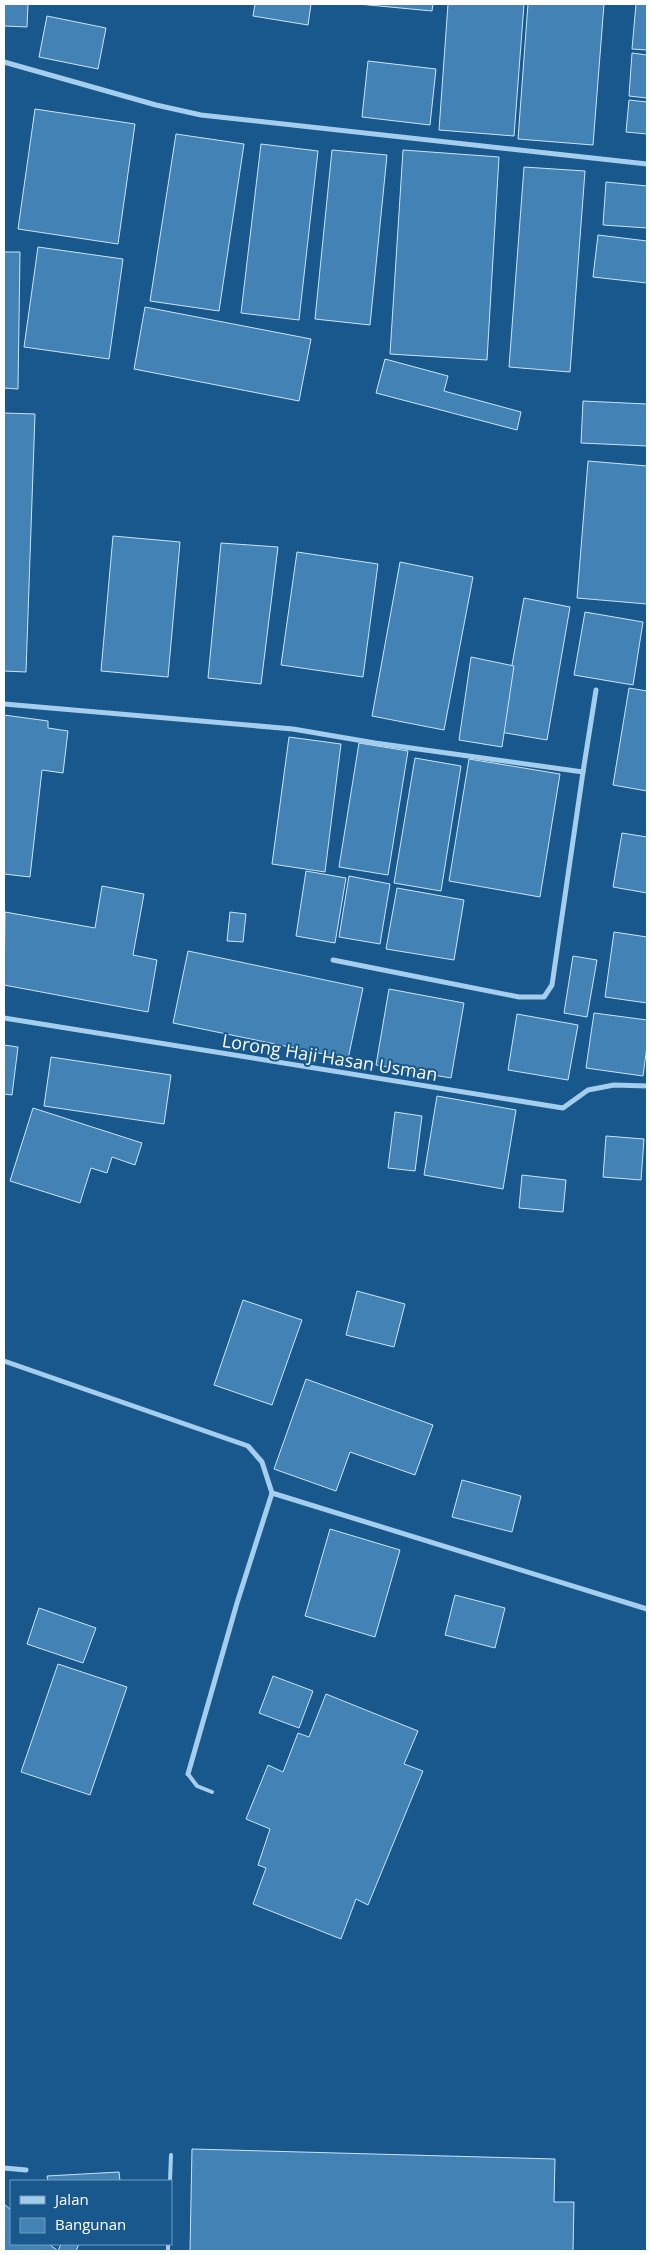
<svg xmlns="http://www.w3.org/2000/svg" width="651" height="2255" font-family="'Open Sans',sans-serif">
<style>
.building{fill:#4282b5;stroke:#cbe5fa}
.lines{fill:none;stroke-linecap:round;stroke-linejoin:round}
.lane{stroke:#a5ceee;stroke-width:4}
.street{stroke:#a5ceee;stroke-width:5}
.labels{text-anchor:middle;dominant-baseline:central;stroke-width:4;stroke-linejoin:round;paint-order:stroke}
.street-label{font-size:18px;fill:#fff;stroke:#19588d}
</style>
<rect width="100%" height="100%" fill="#19588d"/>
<g class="building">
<path d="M4,4H28L27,27L4,26Z"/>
<path d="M255,4H311L308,25L253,16Z"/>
<path d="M358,4H433L432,11Z"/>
<path d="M448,4H524L514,136L439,130Z"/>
<path d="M528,4H604L593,145L518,139Z"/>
<path d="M636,4H647V50L632,49Z"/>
<path d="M47,16L106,28L98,69L39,57Z"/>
<path d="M632,53L647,55V98L629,96Z"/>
<path d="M368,61L436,69L430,125L362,117Z"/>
<path d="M629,100L647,102V134L626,132Z"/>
<path d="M35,109L135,124L118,244L18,229Z"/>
<path d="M176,134L244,144L219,311L150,301Z"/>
<path d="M261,144L318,151L299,320L241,313Z"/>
<path d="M332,150L387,155L370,325L315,319Z"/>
<path d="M403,150L499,157L487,360L390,354Z"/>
<path d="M524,167L585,171L570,372L509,367Z"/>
<path d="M606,182L647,186V228L603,225Z"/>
<path d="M598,235L647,241V283L593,277Z"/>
<path d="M38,247L123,259L109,359L24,347Z"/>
<path d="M4,252H20L18,389L4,388Z"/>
<path d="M145,307L311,339L299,401L134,369Z"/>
<path d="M385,359L448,376L444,391L521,412L517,430L376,393Z"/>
<path d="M583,401L647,404V446L581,443Z"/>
<path d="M4,413L35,414L26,672L4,671Z"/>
<path d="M588,461L647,466V604L577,598Z"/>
<path d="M113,536L180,542L168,677L101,671Z"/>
<path d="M221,543L278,547L261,684L208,678Z"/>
<path d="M297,552L378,564L363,677L281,665Z"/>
<path d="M400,562L473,577L444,730L372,716Z"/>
<path d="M524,598L570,607L547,740L500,732Z"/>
<path d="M585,612L643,622L633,685L574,675Z"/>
<path d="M471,657L514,666L502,747L459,740Z"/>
<path d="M629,688L647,691V791L613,785Z"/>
<path d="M4,715L48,721V728L68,731L63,773L42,770L30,877L4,874Z"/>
<path d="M289,737L341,744L325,872L272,864Z"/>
<path d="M359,743L408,751L388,875L339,867Z"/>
<path d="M415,758L461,766L441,891L394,883Z"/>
<path d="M469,759L560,774L540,897L449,881Z"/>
<path d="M622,833L647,837V893L613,887Z"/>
<path d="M306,871L346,878L335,943L296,936Z"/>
<path d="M349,876L390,884L380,944L339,937Z"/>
<path d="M102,886L144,894L133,955L157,960L148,1012L4,985L5,912L95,928Z"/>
<path d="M397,888L464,900L454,960L386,949Z"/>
<path d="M230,912L246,914L243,942L227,941Z"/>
<path d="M614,932L647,937V1003L605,997Z"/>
<path d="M188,951L363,988L348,1059L173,1023Z"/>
<path d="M573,956L597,960L587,1017L564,1013Z"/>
<path d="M389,989L464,1003L451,1078L376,1065Z"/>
<path d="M594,1013L647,1020V1046L643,1076L586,1068Z"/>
<path d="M517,1014L578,1025L568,1080L508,1070Z"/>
<path d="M4,1045L18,1047L12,1095L4,1094Z"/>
<path d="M51,1057L171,1075L164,1124L44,1106Z"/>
<path d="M437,1096L516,1110L503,1189L424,1175Z"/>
<path d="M33,1108L142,1143L135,1165L112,1157L107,1173L91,1168L80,1203L10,1181Z"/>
<path d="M395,1112L422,1116L415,1171L388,1168Z"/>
<path d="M606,1136L644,1139L641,1180L603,1177Z"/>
<path d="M522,1175L566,1180L563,1212L519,1208Z"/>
<path d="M357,1291L405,1304L394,1347L346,1335Z"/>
<path d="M243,1300L302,1320L272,1405L214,1385Z"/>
<path d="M306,1379L433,1425L415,1475L350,1452L336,1491L274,1469Z"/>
<path d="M462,1480L521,1496L512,1532L452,1517Z"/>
<path d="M330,1529L400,1550L375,1637L305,1616Z"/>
<path d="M455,1595L505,1608L495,1648L445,1635Z"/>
<path d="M39,1608L96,1628L83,1663L27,1644Z"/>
<path d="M58,1664L127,1687L90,1795L21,1772Z"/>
<path d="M273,1676L313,1691L299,1728L259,1713Z"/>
<path d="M326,1694L418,1731L404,1764L423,1771L368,1905L356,1899L341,1939L253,1904L266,1868L258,1865L270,1829L246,1819L268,1765L283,1772L298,1733L309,1737Z"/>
<path d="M192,2149L555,2159L554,2202H574L573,2251H190Z"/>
<path d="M119,2172L120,2181H48L47,2176Z"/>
<path d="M4,2204L11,2210V2244H49L58,2251H4Z"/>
<path d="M61,2244H79L76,2251H58Z"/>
</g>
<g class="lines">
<g class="lane">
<path d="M188,1774L197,1786L212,1792"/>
<path d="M170,2181L171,2155"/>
<path d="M168,2251V2244"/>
</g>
<g class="street">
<path d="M4,62L156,105L201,115L647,164"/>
<path d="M4,704L293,729L375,743L583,772L596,690"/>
<path d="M333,960L519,997H544L552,985L583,772"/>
<path d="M4,1018L563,1108L588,1090L614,1085L647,1086"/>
<path d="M4,1361L248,1446L262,1462L272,1493L237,1603L188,1774"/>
<path d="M272,1493L647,1609"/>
<path d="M4,2168L26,2170"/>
</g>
</g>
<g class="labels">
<g class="street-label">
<text transform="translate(330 1057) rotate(9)">Lorong Haji Hasan Usman</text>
</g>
</g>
<rect width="651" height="2255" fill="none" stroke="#ffffff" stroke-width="10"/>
<rect x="10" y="2180" width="162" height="65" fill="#19588d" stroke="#759bbb"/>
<rect x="20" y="2196" width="25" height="8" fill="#a5ceee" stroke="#759bbb"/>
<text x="55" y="2205" font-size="15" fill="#ffffff">Jalan</text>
<rect x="20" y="2218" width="25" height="15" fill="#4282b5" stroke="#759bbb"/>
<text x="55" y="2230" font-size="15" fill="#ffffff">Bangunan</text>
</svg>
